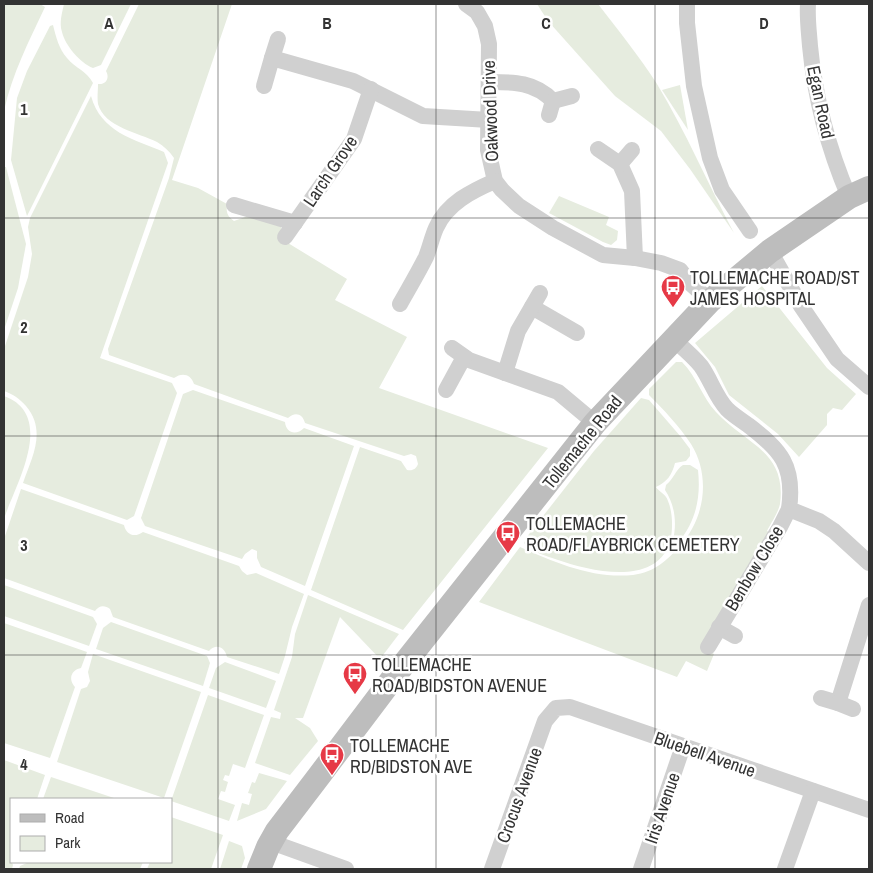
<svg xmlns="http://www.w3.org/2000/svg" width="873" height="873" font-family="'Archivo Narrow',sans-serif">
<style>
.green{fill:#e6ecdf}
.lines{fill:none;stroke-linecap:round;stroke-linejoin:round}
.street{stroke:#d0d0d0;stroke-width:16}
.secondary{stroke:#bdbdbd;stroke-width:24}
.grid{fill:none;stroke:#333;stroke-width:1;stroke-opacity:0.55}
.labels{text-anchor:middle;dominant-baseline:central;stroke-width:5;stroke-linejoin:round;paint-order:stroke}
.street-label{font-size:18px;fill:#333;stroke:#fff}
.poi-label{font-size:18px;fill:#333;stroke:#fff;text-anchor:start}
.grid-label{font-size:16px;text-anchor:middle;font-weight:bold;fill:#333;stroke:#fff;stroke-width:5;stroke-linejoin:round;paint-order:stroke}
</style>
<rect width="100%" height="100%" fill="#fff"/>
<g class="green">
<path d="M4,4H40L45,7C29,41 12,74 4,111Z"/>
<path d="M64,4H131L101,65L93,68C80,63 65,45 62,32C59,23 62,13 64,4Z"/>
<path d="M139,4H232L172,180L198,188L227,204C226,212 227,216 234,221L251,215L277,221L281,227L283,240L347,279L335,300L407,337L379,388L548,448L403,630L311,590L360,447L401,461L407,470C413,471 416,469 418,464L416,456L411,454L404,456L305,423C303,414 295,411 288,418L194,384C191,374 182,372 174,378L109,355L108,349L169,178L174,158C169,151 164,146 157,142C139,133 104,127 98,104C97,98 98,90 98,84C106,85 110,78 106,71Z"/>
<path d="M537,4H598C618,30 639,56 657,84C686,132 708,184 734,233L690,169L661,131L615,96L548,21Z"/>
<path d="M53,25C56,37 59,49 67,58C75,68 87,71 93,83L27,216L11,160L17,98L27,71L50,26Z"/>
<path d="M680,85L688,130L662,90Z"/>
<path d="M91,96C101,132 133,139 164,152L168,163L100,358L172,383L177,393L134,516L127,520L23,483C32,457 47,431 26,406C20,399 13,394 4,391V349L28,277L32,254L28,227L30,218Z"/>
<path d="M4,167H6L26,244L18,288L4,330Z"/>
<path d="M559,196L609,217L606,225L618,231L617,240L611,245L603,242L549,213Z"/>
<path d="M762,286L827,368L856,394L842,410L833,408L827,414V425L799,457L778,434L729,395L715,367L695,343Z"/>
<path d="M676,362H682C697,377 702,397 716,412C745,444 787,451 780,504C778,513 771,523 767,531L771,533L702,646L714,654L707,671L686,661L677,677L479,602L520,547C556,563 593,579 633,575C655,572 666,561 680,546C705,518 711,476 691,444C679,426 664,410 649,395V389Z"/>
<path d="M193,390L285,422C286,433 296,436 304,428L354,446L305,586L261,567L257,558V551L252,549L245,554L242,559L145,526L141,518L183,394Z"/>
<path d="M4,396C56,415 17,482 5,516Z"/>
<path d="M641,398L649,400L681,437L690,449V456L686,461L675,463C672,475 667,482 656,487C659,492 666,494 668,501C673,513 673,530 670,542C656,587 590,571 558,560C547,556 531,552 524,543L529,534L594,451Z"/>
<path d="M683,465H690L698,470C701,498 696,521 678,543L673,540C677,523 675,505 665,490L666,485C674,479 675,470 683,465Z"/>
<path d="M21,489L124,525C126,535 135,538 143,532L239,566L242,571L247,575L256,573L304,594L292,627L285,656L279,674L227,657C225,647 216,643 209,651L113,617L110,609C105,605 99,605 95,611L4,578V539Z"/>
<path d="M4,585L93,617L97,624L89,646L4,616Z"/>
<path d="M308,595L399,634L380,659L340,617L303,718H295L310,728L318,741L290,775L255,763L271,717L280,719L281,713L274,710L292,657L295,634Z"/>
<path d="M111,622L207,656L210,663L203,686L96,649L103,628Z"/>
<path d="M4,623L87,652L81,668C71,670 68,679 75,687L50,758L4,743Z"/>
<path d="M93,654L201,692L164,798L57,762L81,689L87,687L90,681L88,672Z"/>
<path d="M225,662L276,681L266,708L209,688L216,668Z"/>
<path d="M208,695L264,715L245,768L233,764L229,776L225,775L223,780L228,782L225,792L221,791L218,799L235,805L229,821L171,801Z"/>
<path d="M4,760L45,775L37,799H11L10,858L13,865L12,869H4Z"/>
<path d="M259,773L287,781L266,809L237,821L242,803L249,805L252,794L248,793L252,782L255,783Z"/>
<path d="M51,777L117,799H43Z"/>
<path d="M171,817L223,835L211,869H147L150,862H171Z"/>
<path d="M229,841L242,846L245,858L241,869H220Z"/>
<path d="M29,862H143L140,869H19L20,866Z"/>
</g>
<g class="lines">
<g class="street">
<path d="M466,4L477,12L485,26L489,44L488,150L495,181L502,190L519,206L553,228L603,255L635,258L661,263L680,270L690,283L710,301"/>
<path d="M687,4V23L694,86L710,158L722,190L750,231"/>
<path d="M808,4C807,18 809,32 810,46C815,99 828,148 849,197"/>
<path d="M272,58L278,39"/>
<path d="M490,82C514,82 535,82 553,101L549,115"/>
<path d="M264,86L272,58L353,81L423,116L489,120"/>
<path d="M553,101L572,96"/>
<path d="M598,149L620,164L632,191L635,258"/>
<path d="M620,164L632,150"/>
<path d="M234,205L295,223"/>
<path d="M285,237L354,139L371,89"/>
<path d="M770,251L801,306L837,359L869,387"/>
<path d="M400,304C409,288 418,273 426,257C430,247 432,237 436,228C447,203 472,191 495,181"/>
<path d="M532,307L577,333"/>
<path d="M673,339C682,347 693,356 701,366C711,380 715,396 727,409C733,415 741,420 748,425C781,450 795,466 789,509L819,521L834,531L869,563"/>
<path d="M452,348L469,360L558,392L595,423"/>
<path d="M505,373L518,331L540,293"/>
<path d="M446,390L464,357"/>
<path d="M719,627L735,636"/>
<path d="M708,647L780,527L789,509"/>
<path d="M821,698L838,703L869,605"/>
<path d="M838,703L853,709"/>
<path d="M271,842L346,869"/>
<path d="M492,869L545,721L556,708L570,707L869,810"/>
<path d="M641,869L683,746"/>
<path d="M785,869L813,791"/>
</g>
<path class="secondary" d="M259,869L268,847L277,831L319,776L396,674L595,423L710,301L770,251L849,197L869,188"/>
</g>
<path class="grid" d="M218,4V869M436,4V869M655,4V869M4,218H869M4,436H869M4,655H869"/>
<defs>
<symbol id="bus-pin" viewBox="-11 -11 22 30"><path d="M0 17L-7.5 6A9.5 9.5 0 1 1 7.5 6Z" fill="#e63946" stroke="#fff"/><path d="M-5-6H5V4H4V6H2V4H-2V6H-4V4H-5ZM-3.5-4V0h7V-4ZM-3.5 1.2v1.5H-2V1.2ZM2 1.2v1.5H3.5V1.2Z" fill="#fff"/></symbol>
</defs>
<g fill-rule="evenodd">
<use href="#bus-pin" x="659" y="273" width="28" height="38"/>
<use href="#bus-pin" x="494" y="519" width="28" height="38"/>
<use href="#bus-pin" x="341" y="660" width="28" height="38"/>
<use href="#bus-pin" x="318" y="741" width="28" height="38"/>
</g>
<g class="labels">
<g class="street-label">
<text transform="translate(821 102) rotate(78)">Egan Road</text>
<text transform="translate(490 111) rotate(-92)">Oakwood Drive</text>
<text transform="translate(330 171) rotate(-56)">Larch Grove</text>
<text transform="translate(582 442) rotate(-51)">Tollemache Road</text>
<text transform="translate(754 568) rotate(-59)">Benbow Close</text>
<text transform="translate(705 754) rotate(19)">Bluebell Avenue</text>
<text transform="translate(519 795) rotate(-70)">Crocus Avenue</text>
<text transform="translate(662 808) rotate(-71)">Iris Avenue</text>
</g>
<g class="poi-label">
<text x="690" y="277">TOLLEMACHE ROAD/ST<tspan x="690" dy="21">JAMES HOSPITAL</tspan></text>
<text x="526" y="523">TOLLEMACHE<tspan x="526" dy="21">ROAD/FLAYBRICK CEMETERY</tspan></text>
<text x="372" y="664">TOLLEMACHE<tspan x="372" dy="21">ROAD/BIDSTON AVENUE</tspan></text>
<text x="350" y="745">TOLLEMACHE<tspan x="350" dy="21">RD/BIDSTON AVE</tspan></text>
</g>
</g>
<g class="grid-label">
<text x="109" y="29">A</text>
<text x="327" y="29">B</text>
<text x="546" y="29">C</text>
<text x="764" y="29">D</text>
<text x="24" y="115">1</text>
<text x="24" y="333">2</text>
<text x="24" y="551">3</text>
<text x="24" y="770">4</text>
</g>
<rect width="873" height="873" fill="none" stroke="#333333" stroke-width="10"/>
<rect x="10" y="798" width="162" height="65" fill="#ffffff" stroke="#adadad"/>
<rect x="20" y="814" width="25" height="8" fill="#bdbdbd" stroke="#adadad"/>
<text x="55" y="823" font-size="15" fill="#333333">Road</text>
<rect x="20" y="836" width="25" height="15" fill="#e6ecdf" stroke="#adadad"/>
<text x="55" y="848" font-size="15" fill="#333333">Park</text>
</svg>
